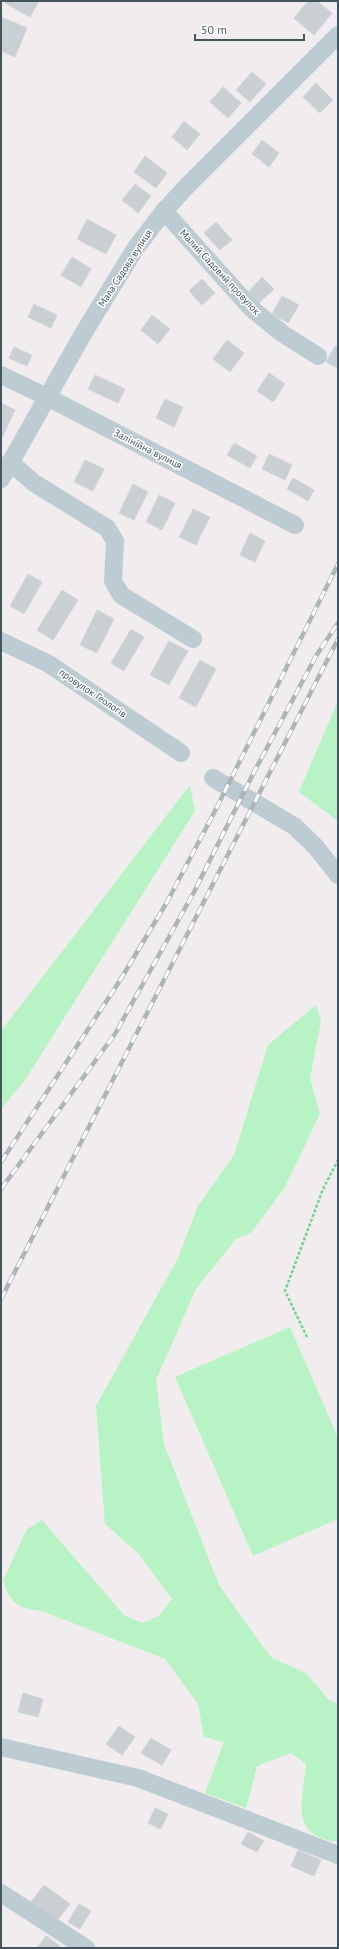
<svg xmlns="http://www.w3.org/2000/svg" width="339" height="1949" font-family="'PT Sans',sans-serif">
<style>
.green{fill:#b7f3c4}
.building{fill:#c9cfd3;stroke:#d1d5da}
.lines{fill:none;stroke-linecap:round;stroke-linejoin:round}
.path{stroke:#6bd58f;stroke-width:2.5;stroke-dasharray:3 2;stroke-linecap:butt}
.minor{stroke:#bcccd2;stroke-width:18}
.rail-casing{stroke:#afb4b9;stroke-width:4.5}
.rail{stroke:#fff;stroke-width:3;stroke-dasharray:9;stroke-linecap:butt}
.labels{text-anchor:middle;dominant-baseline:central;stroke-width:3;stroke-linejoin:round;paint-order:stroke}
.street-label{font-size:10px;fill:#44555d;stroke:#fff}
</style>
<rect width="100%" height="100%" fill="#f1edee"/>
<g class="green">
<path d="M338,701V821L299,792Z"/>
<path d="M190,785L195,811L25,1080L1,1109V1031Z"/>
<path d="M316,1005L321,1021L310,1078L320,1114L285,1187L251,1233L236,1239L196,1289L156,1380L164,1444L219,1585L261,1644L272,1658L306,1673L330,1701L338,1703V1842C288,1836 303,1801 306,1764L291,1753L257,1766L246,1808L205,1793L224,1742L204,1737L198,1704L165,1659L42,1611C17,1608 11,1605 3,1580L27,1529L42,1520L124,1615L142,1623L159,1616L172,1599L138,1553L105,1524L96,1406L178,1258L198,1206L234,1155L268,1045Z"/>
<path d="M290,1327L338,1438V1519L253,1556L175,1377Z"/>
</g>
<g class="building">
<path d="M6,1H39L30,17L5,3Z"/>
<path d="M308,1H317L332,13L314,35L294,18Z"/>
<path d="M1,17L27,28L15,57L1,51Z"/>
<path d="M252,72L266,84L250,102L236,90Z"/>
<path d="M316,83L333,100L320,113L303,97Z"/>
<path d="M223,87L241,103L228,118L210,102Z"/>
<path d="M184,121L200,134L187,150L172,137Z"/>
<path d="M262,140L279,153L269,167L252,154Z"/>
<path d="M145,156L167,173L156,188L134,172Z"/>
<path d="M135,184L151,196L138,213L122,200Z"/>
<path d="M87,219L116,235L106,254L77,239Z"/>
<path d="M216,222L232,240L220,250L204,233Z"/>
<path d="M72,257L91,269L81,287L61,275Z"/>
<path d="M262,277L274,289L258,304L247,293Z"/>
<path d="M202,279L215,293L202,305L189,291Z"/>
<path d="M282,296L299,305L288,323L272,314Z"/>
<path d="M34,304L57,315L51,328L28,317Z"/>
<path d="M152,315L170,329L158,344L141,330Z"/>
<path d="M227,340L244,353L230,372L213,359Z"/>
<path d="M335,346L338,347V368L326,362Z"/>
<path d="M14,347L32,355L27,366L9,358Z"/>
<path d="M269,373L285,384L273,402L257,391Z"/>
<path d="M95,375L125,389L118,403L88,389Z"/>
<path d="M165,399L183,407L174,427L156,418Z"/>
<path d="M1,403L15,410L1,440Z"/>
<path d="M234,443L257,456L250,468L227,455Z"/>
<path d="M269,454L292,465L285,480L262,469Z"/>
<path d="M85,460L104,469L93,491L74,482Z"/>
<path d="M293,478L314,490L308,501L287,489Z"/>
<path d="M133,484L148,492L134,520L119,513Z"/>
<path d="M159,495L175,503L162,530L146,522Z"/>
<path d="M193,509L210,517L196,545L179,537Z"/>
<path d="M250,533L265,541L255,562L240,555Z"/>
<path d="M28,574L42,582L24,614L10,606Z"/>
<path d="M62,590L78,600L53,640L37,630Z"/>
<path d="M97,610L114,619L97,653L80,645Z"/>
<path d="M131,629L144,637L124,671L111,663Z"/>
<path d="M169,641L188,651L169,685L150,675Z"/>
<path d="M200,660L216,669L196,707L179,698Z"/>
<path d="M23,1693L43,1699L38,1717L18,1712Z"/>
<path d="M119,1726L135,1737L122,1755L106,1744Z"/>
<path d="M151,1738L171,1750L162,1765L141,1753Z"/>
<path d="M155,1808L168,1814L161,1829L148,1823Z"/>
<path d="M248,1832L264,1841L257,1852L241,1844Z"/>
<path d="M298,1850L321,1860L314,1876L291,1866Z"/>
<path d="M44,1885L70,1904L56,1922L30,1903Z"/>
<path d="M79,1904L91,1911L80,1929L68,1922Z"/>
<path d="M46,1936L60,1946L59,1948H37Z"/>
</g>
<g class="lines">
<path class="path" d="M307,1337L285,1291L323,1189L338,1160"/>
<g class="minor">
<path d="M164,211L252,309L283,334L318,356"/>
<path d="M1,375L47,397L295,525"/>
<path d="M10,462L34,483L107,528L115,541L113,581L121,595L193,639"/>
<path d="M1,479L83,334L135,249L164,211L188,185L338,35"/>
<path d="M1,641L49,664L181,753"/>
<path d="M213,778L294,826L315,846L338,875"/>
<path d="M1,1747L138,1778L338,1855"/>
<path d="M1,1893L86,1948"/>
</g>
<defs>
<g id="rail">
<path d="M1,1162L119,982L167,902L215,811L338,564"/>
<path d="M1,1189L115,1034L194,892L253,774L316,656L338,623"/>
<path d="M1,1299L338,639"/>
</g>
</defs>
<use href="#rail" class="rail-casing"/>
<use href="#rail" class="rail"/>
</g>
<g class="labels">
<g class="street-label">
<text transform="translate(125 268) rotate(-57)">Мала Садова вулиця</text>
<text transform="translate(220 272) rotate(47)">Малий Садовий провулок</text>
<text transform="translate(148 449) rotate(27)">Залінійна вулиця</text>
<text transform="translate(93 693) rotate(34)">провулок Геологів</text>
</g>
</g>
<rect width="339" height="1949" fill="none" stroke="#44555d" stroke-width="4"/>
<path d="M195 34v6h109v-6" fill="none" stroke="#44555d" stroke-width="2"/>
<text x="201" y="34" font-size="12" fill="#44555d" stroke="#ffffff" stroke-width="3" paint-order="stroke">50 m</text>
</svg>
